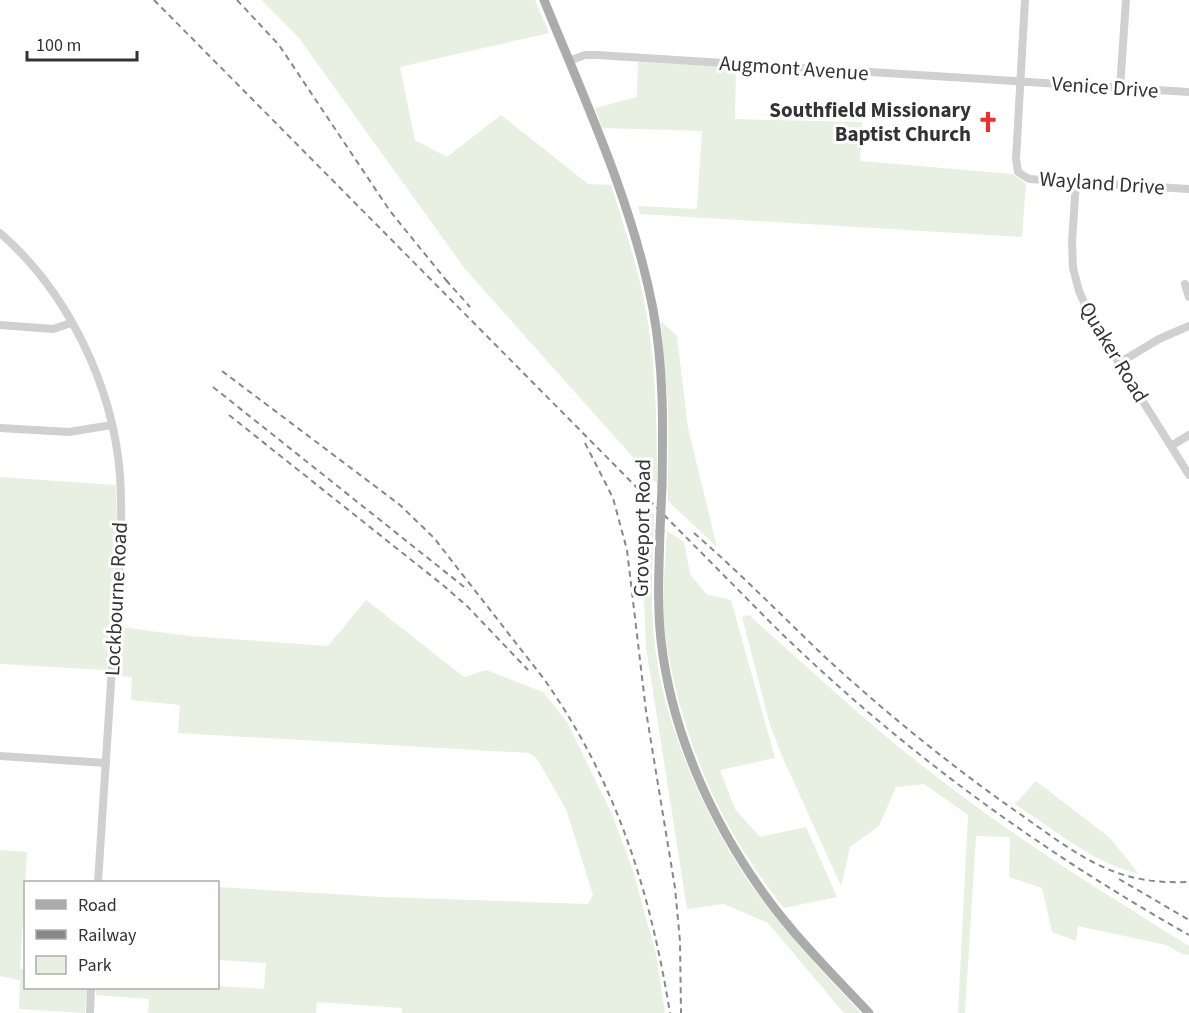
<svg xmlns="http://www.w3.org/2000/svg" width="1189" height="1013" font-family="'Source Sans 3',sans-serif">
<style>
.green{fill:#e8f0e1}
.lines{fill:none;stroke-linecap:round;stroke-linejoin:round}
.minor{stroke:#d0d0d0;stroke-width:8}
.major{stroke:#ababab;stroke-width:9}
.rail{stroke:#888;stroke-width:2;stroke-dasharray:6 4.5;stroke-linecap:butt}
.major-bridge{stroke:#ababab;stroke-width:9}
.labels{text-anchor:middle;dominant-baseline:central;stroke-width:6;stroke-linejoin:round;paint-order:stroke}
.street-label{font-size:21px;fill:#333;stroke:#fff}
.poi-label{font-size:21px;font-weight:bold;fill:#333;stroke:#fff;text-anchor:end}
</style>
<rect width="100%" height="100%" fill="#fff"/>
<g class="green">
<path d="M262,0H535L549,33L400,67L415,140L447,157L501,115L588,184L611,185C623,223 636,261 644,300C656,360 657,423 657,484L465,269L299,38Z"/>
<path d="M638,62L736,67L735,119L862,122L860,161L1013,174L1026,184L1022,237L640,214L638,206L697,209L702,131L602,128L595,108L637,97Z"/>
<path d="M661,321L677,336L688,428L717,547L668,501V405Z"/>
<path d="M0,477L116,485L117,529L107,670L0,664Z"/>
<path d="M648,509L654,514C653,555 650,596 654,637C662,729 715,843 773,914C801,949 831,981 861,1013H844L768,923L724,904L687,909L646,647L641,529Z"/>
<path d="M667,531L684,542L690,574L706,594L731,600L775,758L720,770L735,809L760,837L806,827L837,897L784,908C773,894 762,879 752,864C709,802 677,715 666,640C661,604 665,567 667,531Z"/>
<path d="M366,600L464,677L486,670L543,692L567,722L612,814L633,871L656,954L665,1013H402V1008L317,1002L316,1013H148L149,999L96,995V988L218,986L264,989L266,963L218,960V887L383,897L588,904L593,895L566,809L537,759L529,753L178,733L180,705L131,700L132,677L117,676L121,627L189,636L328,646Z"/>
<path d="M749,615C815,674 879,734 950,787C1026,845 1108,895 1189,946V955L1182,954L1166,945L1078,926L1076,941L1052,932L1042,888L1009,877L1010,837L976,836L965,1013H958L968,815L924,784L896,787L879,826L850,847L841,886L782,756L770,725L742,617Z"/>
<path d="M1036,781L1110,838L1139,874C1093,863 1055,830 1015,804Z"/>
<path d="M0,850L27,852L20,969H25L26,988H87L85,1013L19,1009L20,980L0,976Z"/>
</g>
<g class="lines">
<g class="minor">
<path d="M1025,0L1016,159L1018,172L1029,179L1189,189"/>
<path d="M569,61L585,55H597L1189,92"/>
<path d="M1120,88L1126,0"/>
<path d="M1076,182L1072,242L1073,268L1079,291L1092,320L1189,475"/>
<path d="M0,233C68,292 113,386 120,475C124,534 117,593 113,652C108,729 103,806 98,882"/>
<path d="M1185,284L1189,297"/>
<path d="M0,325L53,329L71,323"/>
<path d="M1119,363L1159,339L1189,326"/>
<path d="M0,428L69,432L112,425"/>
<path d="M1171,446L1189,435"/>
<path d="M0,756L106,763"/>
<path d="M90,1013L91,988"/>
</g>
<g class="major">
<path d="M544,0C585,101 632,201 653,309C664,368 663,427 662,486"/>
<path d="M660,531C659,568 657,604 661,640C671,731 711,820 764,894C795,937 833,975 869,1013"/>
</g>
<g class="rail">
<path d="M154,0L773,625C897,747 1037,849 1189,935"/>
<path d="M237,0L279,45L390,211L450,285"/>
<path d="M446,280L470,307"/>
<path d="M222,371L400,505L434,538L544,679C616,781 650,890 670,1013"/>
<path d="M213,387L468,590"/>
<path d="M229,415L444,586L467,606L528,670"/>
<path d="M585,443L613,498L627,550L646,711L675,888L680,941L681,1013"/>
<path d="M694,533C740,573 782,616 826,658C886,713 950,765 1017,812C1049,834 1081,860 1118,873C1141,881 1164,883 1189,882"/>
<path d="M1119,879L1189,920"/>
</g>
<path class="major-bridge" d="M660,531L662,486"/>
</g>
<defs>
<symbol id="church-bare" viewBox="-9 -9 18 18"><path d="M-1.2-6h2.4v3.5h3.3v2.4h-3.3V6h-2.4V-.1h-3.3v-2.4h3.3Z" fill="#f42a2b" stroke="#fff" stroke-width="2.5" paint-order="stroke"/></symbol>
</defs>
<g fill-rule="evenodd">
<use href="#church-bare" x="973" y="107" width="30" height="30"/>
</g>
<g class="labels">
<g class="street-label">
<text transform="translate(794 68) rotate(4)">Augmont Avenue</text>
<text transform="translate(1105 87) rotate(4)">Venice Drive</text>
<text transform="translate(1102 183) rotate(4)">Wayland Drive</text>
<text transform="translate(1114 352) rotate(59)">Quaker Road</text>
<text transform="translate(642 528) rotate(-89)">Groveport Road</text>
<text transform="translate(116 599) rotate(-87)">Lockbourne Road</text>
</g>
<g class="poi-label">
<text x="971" y="110">Southfield Missionary<tspan x="971" dy="24">Baptist Church</tspan></text>
</g>
</g>
<rect x="24" y="881" width="195" height="108" fill="#ffffff" stroke="#adadad" stroke-width="1.5"/>
<rect x="36" y="900" width="30" height="9" fill="#ababab" stroke="#adadad" stroke-width="1.5"/>
<text x="78" y="911" font-size="18" fill="#333333">Road</text>
<rect x="36" y="930" width="30" height="9" fill="#888888" stroke="#adadad" stroke-width="1.5"/>
<text x="78" y="941" font-size="18" fill="#333333">Railway</text>
<rect x="36" y="956" width="30" height="18" fill="#e8f0e1" stroke="#adadad" stroke-width="1.5"/>
<text x="78" y="971" font-size="18" fill="#333333">Park</text>
<path d="M27 51v9h110v-9" fill="none" stroke="#333333" stroke-width="3"/>
<text x="36" y="51" font-size="18" fill="#333333" stroke="#ffffff" stroke-width="4.5" paint-order="stroke">100 m</text>
</svg>
